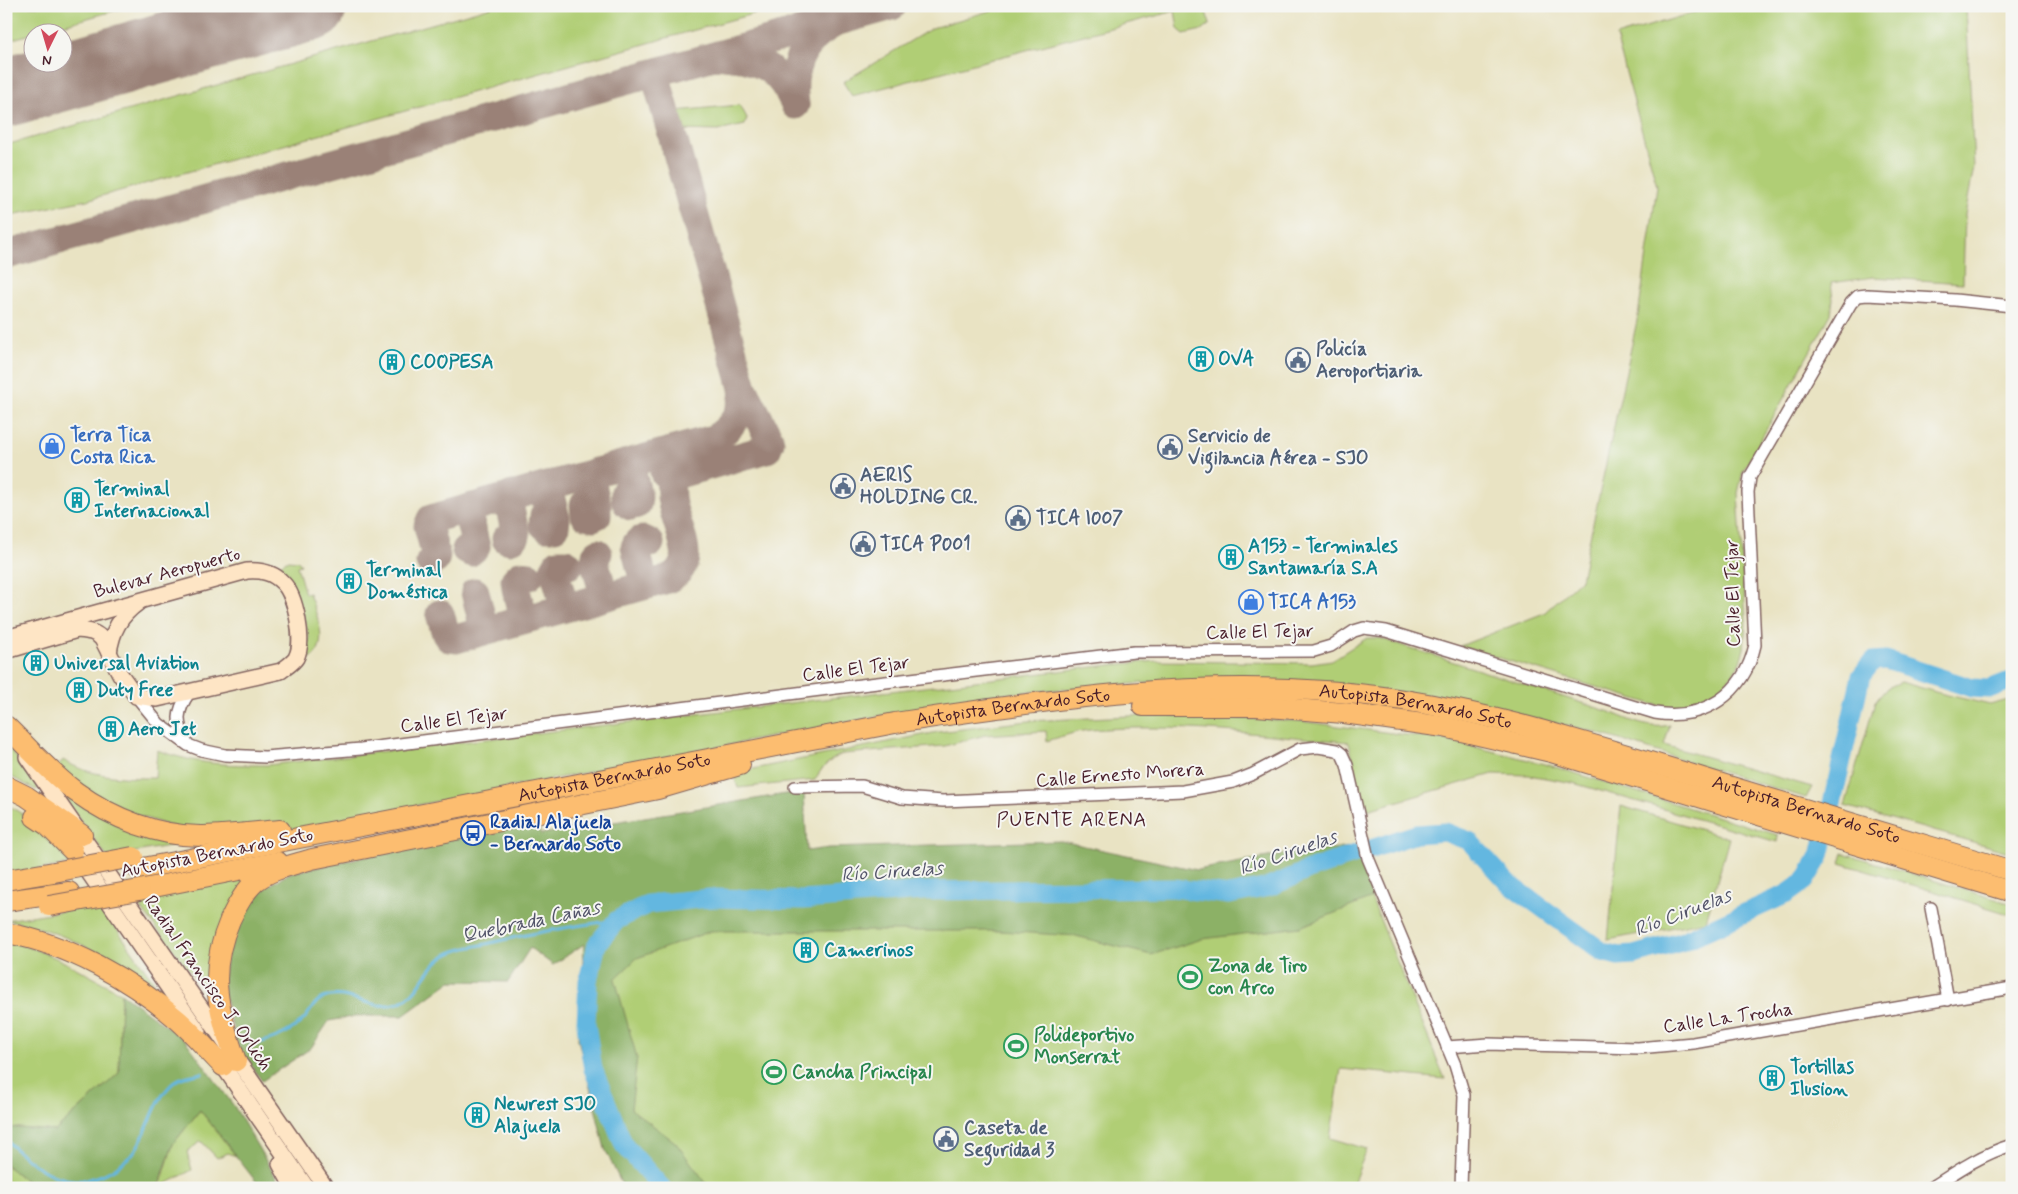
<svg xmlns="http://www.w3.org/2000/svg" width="2018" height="1194" font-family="Mynerve,sans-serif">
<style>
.green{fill:#b0ce75;stroke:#7d7650}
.forest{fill:#8cb166;stroke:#6b6848}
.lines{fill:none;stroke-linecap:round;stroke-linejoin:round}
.stream{stroke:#64b7e0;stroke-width:3}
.river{stroke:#64b7e0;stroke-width:19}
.taxiway{stroke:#9a8177;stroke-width:29}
.runway{stroke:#9a8177;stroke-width:70}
.street-casing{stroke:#826460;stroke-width:14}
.secondary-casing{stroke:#826460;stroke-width:18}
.highway-casing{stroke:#826460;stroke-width:22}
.street{stroke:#fff;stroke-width:11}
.secondary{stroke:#fee5c5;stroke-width:15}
.highway{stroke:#fcbd6f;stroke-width:20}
.highway-bridge-casing{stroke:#826460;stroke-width:22;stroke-linecap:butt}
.highway-bridge{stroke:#fcbd6f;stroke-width:20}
.labels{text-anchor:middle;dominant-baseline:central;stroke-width:4;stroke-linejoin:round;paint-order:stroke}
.service-label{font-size:19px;font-weight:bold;fill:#4e5e75;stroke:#f6f6f2;text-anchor:start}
.culture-label{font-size:19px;font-weight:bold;fill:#0d838f;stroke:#f6f6f2;text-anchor:start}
.shop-label{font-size:19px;font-weight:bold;fill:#366cbe;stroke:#f6f6f2;text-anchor:start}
.street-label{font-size:19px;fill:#4a1f2b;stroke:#f6f6f2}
.transit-label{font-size:19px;font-weight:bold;fill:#164399;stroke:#f6f6f2;text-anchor:start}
.leisure-label{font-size:19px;font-weight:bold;fill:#27864d;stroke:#f6f6f2;text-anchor:start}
.neighbourhood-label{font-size:20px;letter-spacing:1px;fill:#4a1f2b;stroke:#f6f6f2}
.water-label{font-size:20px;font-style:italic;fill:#53546a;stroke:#f6f6f2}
</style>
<rect width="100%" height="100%" fill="#f6f6f2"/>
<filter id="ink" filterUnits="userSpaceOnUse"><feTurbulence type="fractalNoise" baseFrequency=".02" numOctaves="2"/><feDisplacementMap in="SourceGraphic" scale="10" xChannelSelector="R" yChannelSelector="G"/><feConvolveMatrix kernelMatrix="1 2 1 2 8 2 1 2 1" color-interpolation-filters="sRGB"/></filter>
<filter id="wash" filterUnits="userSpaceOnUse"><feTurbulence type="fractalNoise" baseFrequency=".0096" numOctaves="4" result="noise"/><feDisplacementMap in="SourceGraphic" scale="20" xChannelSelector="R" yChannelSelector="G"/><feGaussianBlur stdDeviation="1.12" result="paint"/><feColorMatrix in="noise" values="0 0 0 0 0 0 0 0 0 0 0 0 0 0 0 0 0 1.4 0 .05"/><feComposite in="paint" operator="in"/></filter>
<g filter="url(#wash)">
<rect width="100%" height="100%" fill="#e9e3c3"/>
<g class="green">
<path d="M6,6H131L6,41Z"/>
<path d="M495,6H781L87,200L6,216V145Z"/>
<path d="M1006,6H1204L1210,24L1202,30L1184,34L1178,29L1175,11L852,96L843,82L932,28Z"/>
<path d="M1715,6H1966L1974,167L1965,215L1963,283L1874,277L1831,283L1833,299L1831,314L1743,471L1738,493L1746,621L1744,649L1740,662L1732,676L1720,688L1708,697L1697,702L1675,708L1652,704L1460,646L1544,613L1581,579L1638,316L1657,186L1616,36Z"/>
<path d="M740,105L747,118L745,125L718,131L680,130L675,111Z"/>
<path d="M288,560L298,561L301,565L297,566L305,594L309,593C315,612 331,643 311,658L307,657L309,638L301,608L292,583L279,567L280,565Z"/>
<path d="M1367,638H1379L1610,712C1629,720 1649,730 1670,725L1664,745L1812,787L1806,798L1591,731L1439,696L1310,684L1143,683L988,695L272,833L189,832L115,808L56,769L63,760C90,777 123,778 155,778L157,750C199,765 225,765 268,765L1110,665L1157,661L1312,663L1332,660Z"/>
<path d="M1901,682L1939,693L1990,705L2012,699V853L1845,806L1875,702L1887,688Z"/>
<path d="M1150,715L1299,721L1446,740L1545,764L1778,835L1777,842L1573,783L1529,775L1493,774L1364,811L1349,742C1264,735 1176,723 1091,730C1076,731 1061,737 1047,741L1046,731L985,735L945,746L843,754C829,760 822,767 815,780L738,788L733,773L938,732L1028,721Z"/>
<path d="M6,744L40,787L36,790L6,774Z"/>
<path d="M61,793L186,843L107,857Z"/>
<path d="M6,804L32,820L75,863L6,875Z"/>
<path d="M1621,806L1729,838L1706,921L1608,940Z"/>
<path d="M1843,853L2012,904V915L1840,863Z"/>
<path d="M1357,863L1445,1079L1341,1069L1330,1138L1367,1149L1353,1184L1361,1188H675L606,1071L614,936Z"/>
<path d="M251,877L209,965L207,994L134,899Z"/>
<path d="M100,905L166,999C118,961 68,931 6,920Z"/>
<path d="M6,942C46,948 86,974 121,993L119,1073L55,1131L6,1127Z"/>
<path d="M200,1110L236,1156L227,1153L217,1158L201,1141L187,1152L192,1170L160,1187L173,1144Z"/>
<path d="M6,1165L35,1188H6Z"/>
</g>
<g class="forest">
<path d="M804,791L807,851L829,848L1061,841L1197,870L1301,851L1353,847L1377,896L1300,927L1202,939L1151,955L1076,936L1000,931H711L637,958L615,979L637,1058L631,1109L675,1142L710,1188L623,1187L605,1149L578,1039L584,944L553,965L530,948L508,982L451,981L403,1016H357L329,1021L311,1048L262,1081L238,1047L222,987L227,955L240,918L265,888L290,873L537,819L541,834Z"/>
<path d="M121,993L185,1040L234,1106L282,1188H261L200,1110L173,1144L158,1188H35L6,1165V1127L55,1131L119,1073Z"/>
</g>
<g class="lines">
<g class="stream">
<path d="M251,1045C271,1040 290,1034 304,1019C310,1013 314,1002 321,999C348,987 366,1011 395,1004C418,999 424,969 443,957C455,949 472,947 486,944C530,933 573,926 617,920"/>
<path d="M6,1142L9,1143C41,1174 72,1194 114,1169C120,1164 130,1158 134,1152C151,1129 153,1097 177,1080C183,1076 195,1075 202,1073"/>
</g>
<path class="river" d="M662,1188L624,1145L593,1069L586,1024L588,981L597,944L617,920L648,904L711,898L803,900L923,891L1173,888L1229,895L1269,887L1311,869L1416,834L1445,832L1469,841L1508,883L1603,952L1618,956L1634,955L1681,942L1787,894L1805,881L1820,856L1861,676L1873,661L1886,660L1972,688L1989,689L2012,680"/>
<g class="taxiway">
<path d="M724,55C760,58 781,71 795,105"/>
<path d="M6,83L63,76"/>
<path d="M795,104C790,72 800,42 830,26"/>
<path d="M6,255L892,6"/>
<path d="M664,473L675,475L767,449L770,442L769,438L743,388"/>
<path d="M625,492C625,498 624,502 630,506L637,504L638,497L631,469L634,461"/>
<path d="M584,505L585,515L593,517L597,515V506L591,480L596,472"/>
<path d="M544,515L543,524L546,527H555L556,519L549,492L554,484"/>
<path d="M506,539L510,540L516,536L509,504L512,495"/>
<path d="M650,543C643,538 638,539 635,547L643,578L651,584"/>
<path d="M466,550L470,552L476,547L468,514L472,507"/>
<path d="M598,553L596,555L595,563L603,591L611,595"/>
<path d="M430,562L435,560L436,556L428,526L431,519L713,439C731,430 746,408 743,388L657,81L658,74L661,71"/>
<path d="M569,565L566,563H558L554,570L564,604L572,606"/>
<path d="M529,576L520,575L515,580C516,591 519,614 531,617"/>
<path d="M475,592L483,624L490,629"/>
<path d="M440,614L446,634L449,638L456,639L668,579C721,551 627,493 699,443"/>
</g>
<path class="runway" d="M6,92L312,6"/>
</g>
</g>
<g filter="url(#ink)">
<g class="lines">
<defs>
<g id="street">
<path d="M136,696L159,724L188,745L201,750L225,755L265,757L361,749L836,688L1134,652L1314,651L1331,646L1354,631L1364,628L1386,631L1655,713C1704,721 1744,694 1755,645L1748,492L1750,477L1851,303L1858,296L1867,295L1955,300L2012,306"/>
<path d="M187,743C176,723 176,712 189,693"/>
<path d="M795,787L862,786L902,798L943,801L1183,791L1233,782L1253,774L1300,749L1318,747L1337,750L1342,754L1347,765L1368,858L1455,1065L1464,1095L1461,1188"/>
<path d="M1931,908L1948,1000"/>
<path d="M1447,1047L1488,1044L1638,1048L1693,1043L2012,988"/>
<path d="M1931,1188C1957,1171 1982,1154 2012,1145"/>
</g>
<g id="secondary">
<path d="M6,638L247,571C261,570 273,572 283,583C296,596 305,642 296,658C293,663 286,667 281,671L157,699L136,696L120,674L102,639C95,631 87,631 77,630L6,651"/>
<path d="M109,653C112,631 120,616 138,603"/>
<path d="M27,757L326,1188"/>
<path d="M80,860L199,1032"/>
<path d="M217,1057L307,1188"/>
<path d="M280,1164L293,1188"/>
</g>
<g id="highway">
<path d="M1143,706H1256L1344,713L1444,727L1551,752L2012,892"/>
<path d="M6,726C29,748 50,773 76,792C112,818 158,837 204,836C229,835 255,832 280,830"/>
<path d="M6,786L26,796L82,835"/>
<path d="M35,817L47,825L73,851"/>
<path id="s1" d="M138,869L895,723C1048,699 1204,677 1358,694C1473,706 1583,742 1693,775C1799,808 1905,839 2012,871"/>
<path d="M6,880L54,872"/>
<path d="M139,890L278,862"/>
<path d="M6,901L69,892"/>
<path d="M6,933C68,944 130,979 178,1020C194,1034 208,1051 223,1066"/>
<path d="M236,1061C218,1009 207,974 230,920C236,907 244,892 255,882C271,869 293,865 312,859L658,789L740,765"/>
</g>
</defs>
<use href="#street" class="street-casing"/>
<use href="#secondary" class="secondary-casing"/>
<use href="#highway" class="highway-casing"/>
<use href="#street" class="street"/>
<use href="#secondary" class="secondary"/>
<use href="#highway" class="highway"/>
<defs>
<g id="highway-bridge">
<path d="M54,872L133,857"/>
<path d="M49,906L139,890"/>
</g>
</defs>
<use href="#highway-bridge" class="highway-bridge-casing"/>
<use href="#highway-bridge" class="highway-bridge"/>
</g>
</g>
<defs>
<symbol id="building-ring" viewBox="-11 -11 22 22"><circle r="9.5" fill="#f6f6f2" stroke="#0f9aa8" stroke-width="1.5"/><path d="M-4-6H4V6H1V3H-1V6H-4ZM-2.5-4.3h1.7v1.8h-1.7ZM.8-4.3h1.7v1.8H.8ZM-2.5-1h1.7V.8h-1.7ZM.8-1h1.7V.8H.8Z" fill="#0f9aa8"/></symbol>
<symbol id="civic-ring" viewBox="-11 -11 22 22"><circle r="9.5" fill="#f6f6f2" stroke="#5c6f8a" stroke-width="1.5"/><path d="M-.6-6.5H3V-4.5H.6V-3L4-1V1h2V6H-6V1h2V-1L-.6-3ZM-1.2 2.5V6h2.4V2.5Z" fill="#5c6f8a"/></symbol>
<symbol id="shop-ring" viewBox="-11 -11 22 22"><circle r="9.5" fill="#f6f6f2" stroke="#3f7fe0" stroke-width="1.5"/><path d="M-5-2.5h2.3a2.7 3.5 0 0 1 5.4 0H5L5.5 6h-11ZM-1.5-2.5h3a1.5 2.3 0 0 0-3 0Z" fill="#3f7fe0"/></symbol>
<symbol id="bus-ring" viewBox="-11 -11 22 22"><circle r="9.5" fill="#f6f6f2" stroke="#1a4fb4" stroke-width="1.5"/><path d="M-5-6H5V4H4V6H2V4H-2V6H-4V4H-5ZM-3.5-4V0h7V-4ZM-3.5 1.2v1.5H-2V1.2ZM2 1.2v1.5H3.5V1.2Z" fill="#1a4fb4"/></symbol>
<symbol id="stadium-ring" viewBox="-11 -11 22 22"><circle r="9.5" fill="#f6f6f2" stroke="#2e9e5b" stroke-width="1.5"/><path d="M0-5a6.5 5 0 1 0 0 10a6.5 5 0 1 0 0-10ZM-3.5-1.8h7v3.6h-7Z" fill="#2e9e5b"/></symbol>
</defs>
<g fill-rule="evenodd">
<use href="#building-ring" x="1187" y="345" width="28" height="28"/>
<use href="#civic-ring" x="1284" y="346" width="28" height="28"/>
<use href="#building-ring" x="378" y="348" width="28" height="28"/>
<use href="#shop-ring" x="38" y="432" width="28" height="28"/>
<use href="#civic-ring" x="1156" y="433" width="28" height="28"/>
<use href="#civic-ring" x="829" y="472" width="28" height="28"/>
<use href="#building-ring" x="63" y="486" width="28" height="28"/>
<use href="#civic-ring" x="1004" y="504" width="28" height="28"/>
<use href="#civic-ring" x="849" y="530" width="28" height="28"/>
<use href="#building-ring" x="1217" y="543" width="28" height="28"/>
<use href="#building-ring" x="335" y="567" width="28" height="28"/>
<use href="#shop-ring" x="1237" y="588" width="28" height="28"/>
<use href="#building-ring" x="22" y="649" width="28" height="28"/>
<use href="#building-ring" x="65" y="676" width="28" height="28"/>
<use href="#building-ring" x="97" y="715" width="28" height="28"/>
<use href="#bus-ring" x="459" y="819" width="28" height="28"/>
<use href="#building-ring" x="792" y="936" width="28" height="28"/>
<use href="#stadium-ring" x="1176" y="963" width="28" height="28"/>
<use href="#stadium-ring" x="1002" y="1032" width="28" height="28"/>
<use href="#stadium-ring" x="760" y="1058" width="28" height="28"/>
<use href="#building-ring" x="1758" y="1064" width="28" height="28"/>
<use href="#building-ring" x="463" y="1101" width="28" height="28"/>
<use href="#civic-ring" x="932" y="1125" width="28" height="28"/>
</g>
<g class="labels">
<g class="service-label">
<text x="1316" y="349">Policía<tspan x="1316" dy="22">Aeroportiaria</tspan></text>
<text x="1188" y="436">Servicio de<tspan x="1188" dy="22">Vigilancia Aérea - SJO</tspan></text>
<text x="860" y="475">AERIS<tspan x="860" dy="22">HOLDING CR.</tspan></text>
<text x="1036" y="518">TICA I007</text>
<text x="880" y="544">TICA P001</text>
<text x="964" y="1128">Caseta de<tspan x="964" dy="22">Seguridad 3</tspan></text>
</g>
<g class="culture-label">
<text x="1218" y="359">OVA</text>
<text x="410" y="362">COOPESA</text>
<text x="94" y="489">Terminal<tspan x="94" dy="22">Internacional</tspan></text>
<text x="1248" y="546">A153 - Terminales<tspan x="1248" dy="22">Santamaría S.A</tspan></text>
<text x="366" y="570">Terminal<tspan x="366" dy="22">Doméstica</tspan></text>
<text x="54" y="663">Universal Aviation</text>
<text x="96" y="690">Duty Free</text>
<text x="128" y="729">Aero Jet</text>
<text x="824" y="950">Camerinos</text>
<text x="1790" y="1067">Tortillas<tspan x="1790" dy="22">Ilusion</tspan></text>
<text x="494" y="1104">Newrest SJO<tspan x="494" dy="22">Alajuela</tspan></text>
</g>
<g class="shop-label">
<text x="70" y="435">Terra Tica<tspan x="70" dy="22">Costa Rica</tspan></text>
<text x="1268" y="602">TICA A153</text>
</g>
<g class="street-label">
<text transform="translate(167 573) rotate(-15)">Bulevar Aeropuerto</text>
<text transform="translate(1733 593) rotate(-91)">Calle El Tejar</text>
<text transform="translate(1260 632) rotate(-1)">Calle El Tejar</text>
<text transform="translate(856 669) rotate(-7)">Calle El Tejar</text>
<text stroke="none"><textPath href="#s1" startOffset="1295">Autopista Bernardo Soto</textPath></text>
<text stroke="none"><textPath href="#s1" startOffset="890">Autopista Bernardo Soto</textPath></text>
<text transform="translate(454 720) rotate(-7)">Calle El Tejar</text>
<text transform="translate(1120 775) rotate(-4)">Calle Ernesto Morera</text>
<text stroke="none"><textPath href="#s1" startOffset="485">Autopista Bernardo Soto</textPath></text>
<text stroke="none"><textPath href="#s1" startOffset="1700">Autopista Bernardo Soto</textPath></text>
<text transform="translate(217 853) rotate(-11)">Autopista Bernardo Soto</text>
<text transform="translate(208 983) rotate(55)">Radial Francisco J. Orlich</text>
<text transform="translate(1728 1018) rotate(-8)">Calle La Trocha</text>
</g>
<g class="transit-label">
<text x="490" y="822">Radial Alajuela<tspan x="490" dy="22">- Bernardo Soto</tspan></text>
</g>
<g class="leisure-label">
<text x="1208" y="966">Zona de Tiro<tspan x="1208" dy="22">con Arco</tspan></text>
<text x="1034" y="1035">Polideportivo<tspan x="1034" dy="22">Monserrat</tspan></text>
<text x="792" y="1072">Cancha Principal</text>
</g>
<g class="neighbourhood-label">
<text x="1072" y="820">PUENTE ARENA</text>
</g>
<g class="water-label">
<text transform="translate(1288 853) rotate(-19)">Río Ciruelas</text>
<text transform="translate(892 872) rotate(-4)">Río Ciruelas</text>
<text transform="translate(1683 913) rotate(-21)">Río Ciruelas</text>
<text transform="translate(531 922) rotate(-12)">Quebrada Cañas</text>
</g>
</g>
<rect width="2018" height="1194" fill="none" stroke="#f6f6f2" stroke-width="25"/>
<g transform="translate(48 48) rotate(185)"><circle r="24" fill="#f6f6f2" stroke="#b1a0a2"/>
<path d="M0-4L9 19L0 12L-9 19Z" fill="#d1495b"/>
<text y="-8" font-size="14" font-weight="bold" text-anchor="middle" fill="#4a1f2b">N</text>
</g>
</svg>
